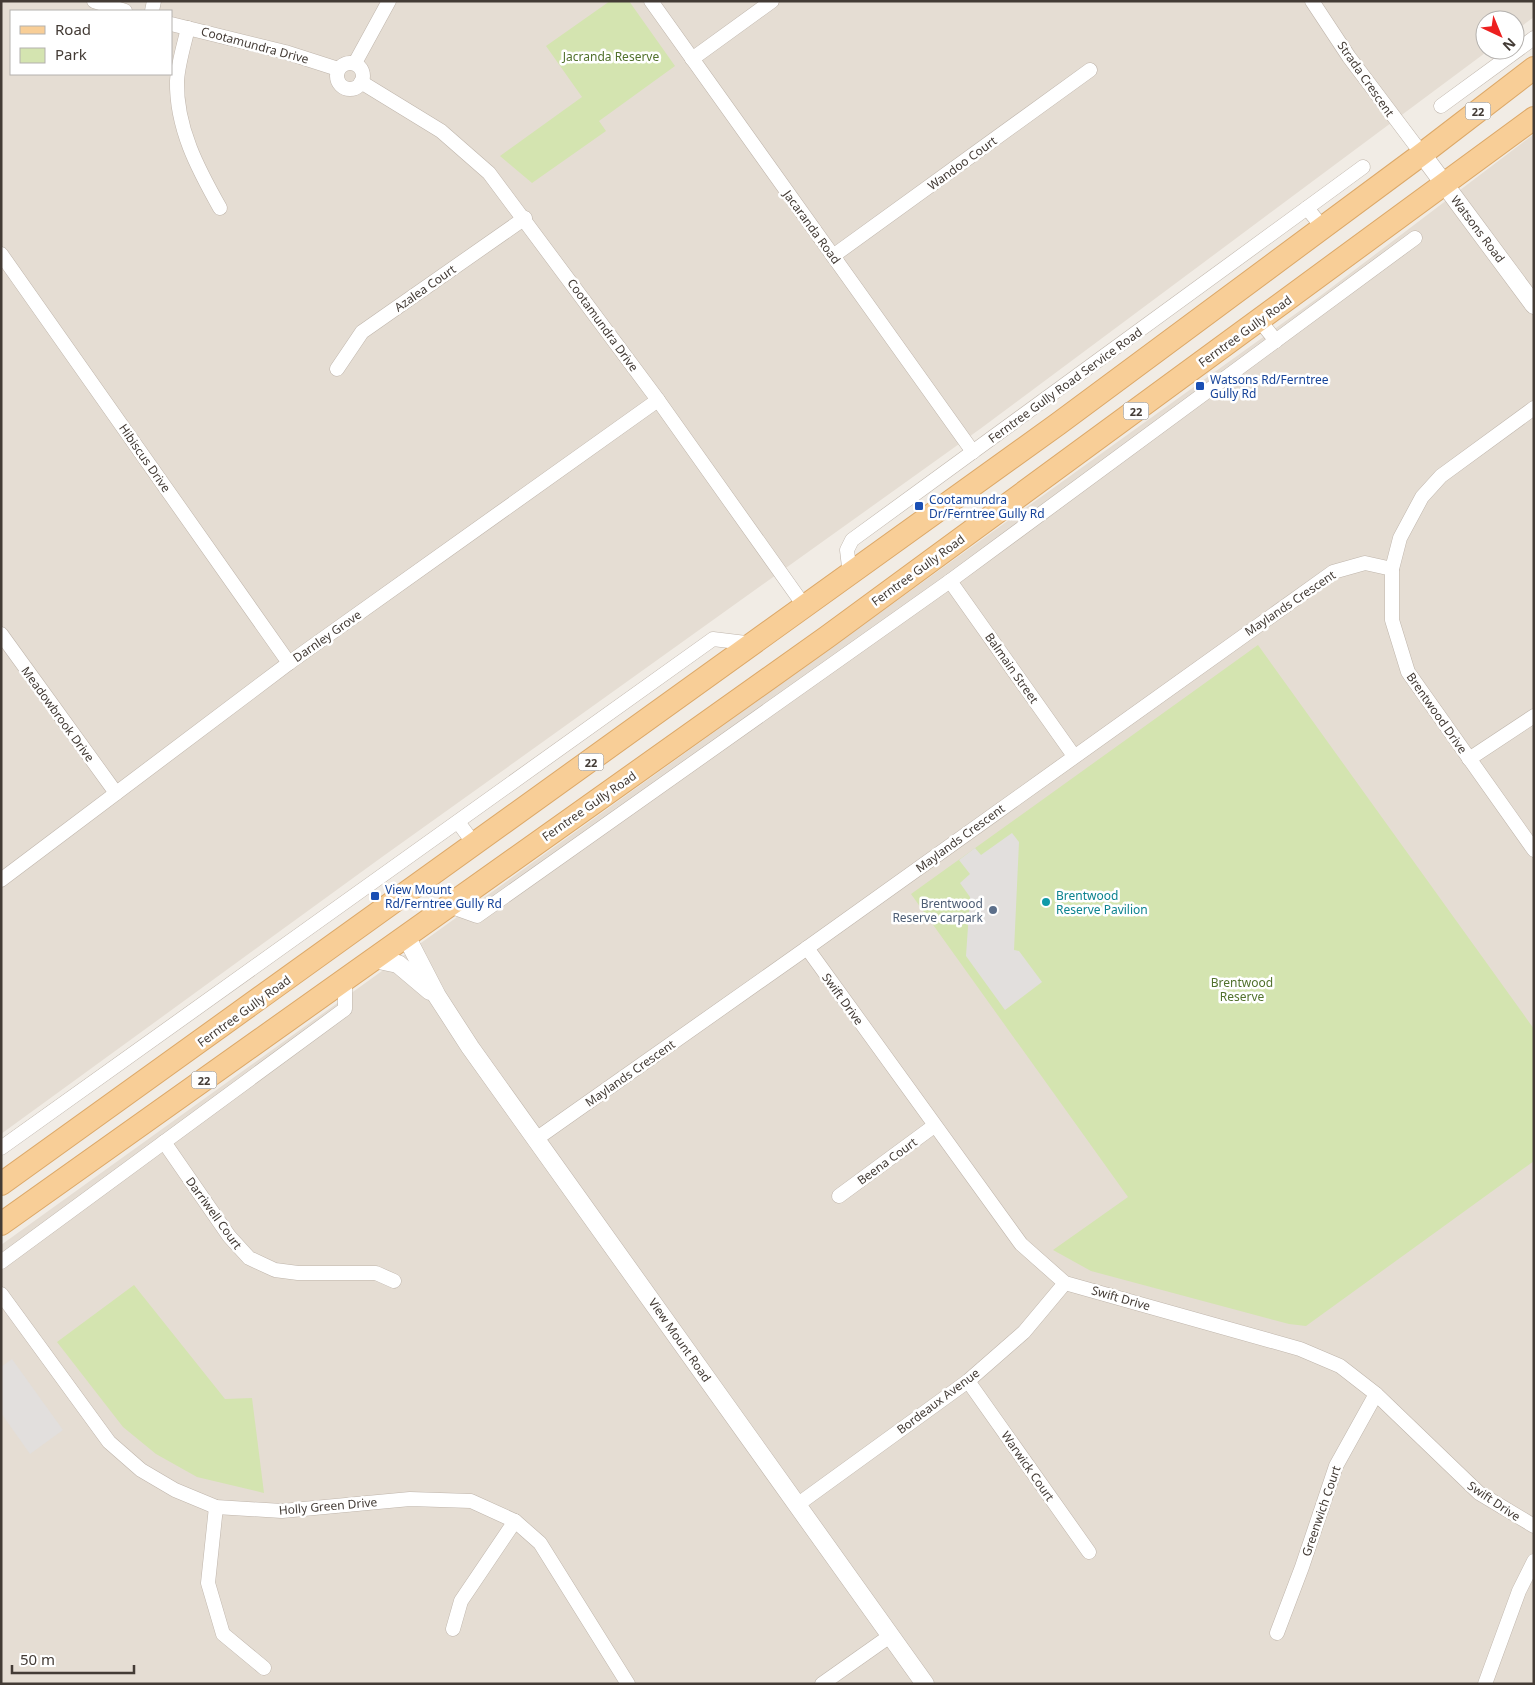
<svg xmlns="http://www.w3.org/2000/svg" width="1535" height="1685" font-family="'Noto Sans',sans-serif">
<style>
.residential{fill:#e5ddd3;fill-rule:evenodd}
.green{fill:#d4e4b0}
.parking{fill:#e2dfdd}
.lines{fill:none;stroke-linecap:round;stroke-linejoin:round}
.minor-casing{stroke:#bfb5ab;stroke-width:15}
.tertiary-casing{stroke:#bfb5ab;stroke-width:19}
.primary-casing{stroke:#dca868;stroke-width:24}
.minor{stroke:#fff;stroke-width:14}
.tertiary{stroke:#fff;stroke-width:18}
.primary{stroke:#f8ce97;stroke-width:22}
.transit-dot{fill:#1a4fb4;stroke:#fff;stroke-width:2}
.culture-dot{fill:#0f9aa8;stroke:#fff;stroke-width:2}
.service-dot{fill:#5c6f8a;stroke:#fff;stroke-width:2}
.labels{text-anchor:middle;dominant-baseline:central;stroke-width:5;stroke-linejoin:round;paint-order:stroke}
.shield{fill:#fff;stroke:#7b7672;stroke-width:1}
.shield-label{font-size:11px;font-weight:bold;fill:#433b35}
.street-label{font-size:12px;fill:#433b35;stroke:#fff}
.park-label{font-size:12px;fill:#51712c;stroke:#fff}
.transit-label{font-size:12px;fill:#164399;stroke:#fff;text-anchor:start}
.culture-label{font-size:12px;fill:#0d838f;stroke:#fff;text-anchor:start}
.service-label{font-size:12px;fill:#4e5e75;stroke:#fff;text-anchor:end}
</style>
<rect width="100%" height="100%" fill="#f1ece5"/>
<g class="residential">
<path d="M1,1H1534V17L1515,31V20H1485V50H1489L980,429L382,857L1,1134ZM11,11H171V74H11Z"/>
<path d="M1534,134V1684H1V1245L1319,297Z"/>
</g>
<g class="green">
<path d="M610,1H629L675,66L599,121L606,131L532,183L500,156L582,97L546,46Z"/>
<path d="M1258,645L1534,1029V1161L1306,1326L1289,1324L1091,1271L1053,1250L1128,1197L911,894Z"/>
<path d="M134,1285L225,1399L252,1398L264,1493L197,1477L156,1454L123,1427L57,1342Z"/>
</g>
<g class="parking">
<path d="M1012,833L1019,842L1014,950L1019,951L1042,982L1005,1010L966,956L970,897L960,883L970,874L959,860L975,848L981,855Z"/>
<path d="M12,1359L63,1430L30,1454L1,1413V1367Z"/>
</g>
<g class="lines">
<defs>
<g id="minor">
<path d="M94,1L125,11"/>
<path d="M651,1L973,452"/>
<path d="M1312,1L1349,57L1422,154"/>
<path d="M152,11L154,1"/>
<path d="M171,24L285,52L338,69"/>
<path d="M188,28C184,45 178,64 177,81C176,128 198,169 220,208"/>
<path d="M692,59L772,1"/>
<circle cx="350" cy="76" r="13"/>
<path d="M355,63L389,1"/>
<path d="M361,82L441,131L489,173L658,400L805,607"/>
<path d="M1441,106L1534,38"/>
<path d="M1307,208L1363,167"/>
<path d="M1,254L289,663"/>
<path d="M833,256L1090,70"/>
<path d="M1260,321L1276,341"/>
<path d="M337,369L362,332L525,218"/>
<path d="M1534,408L1441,476L1422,497L1400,538L1392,569V620L1408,672L1534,850"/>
<path d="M850,575L847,550L852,540L1307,208L1323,228"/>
<path d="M950,581L1074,756"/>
<path d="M1,634L116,793"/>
<path d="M1469,759L1534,716"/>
<path d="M458,822L475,845"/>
<path d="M1,880L289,663L658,400"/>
<path d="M449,906L477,916L950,581L1415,238"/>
<path d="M807,948L1021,1244L1065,1283L1300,1349L1340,1366L1376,1394L1479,1493L1534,1526"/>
<path d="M536,1139L807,948L1333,572L1365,563L1392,569"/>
<path d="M164,1142L229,1236L249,1258L275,1270L298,1273H376L394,1281"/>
<path d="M1,1148L713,639L754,644"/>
<path d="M839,1196L934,1126"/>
<path d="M1,1262L345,1009V980"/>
<path d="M1,1294L109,1442L141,1470L175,1490L216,1507L282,1511L410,1499L471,1501L515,1521L540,1543L628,1684"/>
<path d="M968,1381L1089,1552"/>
<path d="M797,1505L968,1381L1024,1332L1065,1283"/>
<path d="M216,1507L208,1583L223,1634L264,1668"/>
<path d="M453,1629L461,1601L515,1521"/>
<path d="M1277,1633L1302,1567L1336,1466L1376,1394"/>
<path d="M822,1684L890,1636"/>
<path d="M1485,1684L1519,1591L1534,1561"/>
</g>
<g id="tertiary">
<path d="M1422,154L1534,305"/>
<path d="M406,936L437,996L470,1047L925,1684"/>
<path d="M374,959L398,964L430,991"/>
</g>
<g id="primary">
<path d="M1,1184L1058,424L1422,154L1534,68"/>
<path d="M1,1224L827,637L1534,118"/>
</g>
</defs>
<use href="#minor" class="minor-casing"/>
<use href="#tertiary" class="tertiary-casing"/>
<use href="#primary" class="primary-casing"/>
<use href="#minor" class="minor"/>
<use href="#tertiary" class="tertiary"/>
<use href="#primary" class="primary"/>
</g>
<g class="transit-dot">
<rect x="1195" y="381" width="10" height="10" rx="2.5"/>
<rect x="914" y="501" width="10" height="10" rx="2.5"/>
<rect x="370" y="891" width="10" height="10" rx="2.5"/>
</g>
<circle class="culture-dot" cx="1046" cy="902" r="5"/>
<circle class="service-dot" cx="993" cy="910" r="5"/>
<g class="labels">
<g class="shield">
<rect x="1465.5" y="102.5" width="25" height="17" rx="4"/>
<rect x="1123.5" y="402.5" width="25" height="17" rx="4"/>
<rect x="578.5" y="753.5" width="25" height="17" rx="4"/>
<rect x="191.5" y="1071.5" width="25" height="17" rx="4"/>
</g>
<g class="shield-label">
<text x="1478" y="111">22</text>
<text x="1136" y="411">22</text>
<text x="591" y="762">22</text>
<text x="204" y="1080">22</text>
</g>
<g class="street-label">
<text transform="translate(255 45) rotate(15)">Cootamundra Drive</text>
<text transform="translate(1366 79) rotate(55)">Strada Crescent</text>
<text transform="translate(962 163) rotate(-36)">Wandoo Court</text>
<text transform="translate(812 227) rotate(54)">Jacaranda Road</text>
<text transform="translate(1478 229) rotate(53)">Watsons Road</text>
<text transform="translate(425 288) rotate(-35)">Azalea Court</text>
<text transform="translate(603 325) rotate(54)">Cootamundra Drive</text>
<text transform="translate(1245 331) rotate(-36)">Ferntree Gully Road</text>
<text transform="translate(1065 385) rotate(-36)">Ferntree Gully Road Service Road</text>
<text transform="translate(145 458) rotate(55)">Hibiscus Drive</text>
<text transform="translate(918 570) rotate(-36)">Ferntree Gully Road</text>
<text transform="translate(1290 603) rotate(-34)">Maylands Crescent</text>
<text transform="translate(327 636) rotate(-35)">Darnley Grove</text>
<text transform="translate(1012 668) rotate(55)">Balmain Street</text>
<text transform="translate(1437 713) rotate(55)">Brentwood Drive</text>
<text transform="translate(58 714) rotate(54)">Meadowbrook Drive</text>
<text transform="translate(589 806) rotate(-35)">Ferntree Gully Road</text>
<text transform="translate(960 838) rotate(-36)">Maylands Crescent</text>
<text transform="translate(843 999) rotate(54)">Swift Drive</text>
<text transform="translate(244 1011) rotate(-36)">Ferntree Gully Road</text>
<text transform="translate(630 1073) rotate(-35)">Maylands Crescent</text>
<text transform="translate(887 1161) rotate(-36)">Beena Court</text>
<text transform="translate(214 1213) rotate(54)">Darriwell Court</text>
<text transform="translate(1121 1298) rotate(16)">Swift Drive</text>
<text transform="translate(680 1340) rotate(55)">View Mount Road</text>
<text transform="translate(938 1401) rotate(-37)">Bordeaux Avenue</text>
<text transform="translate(1028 1466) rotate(55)">Warwick Court</text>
<text transform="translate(1494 1501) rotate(34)">Swift Drive</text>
<text transform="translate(328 1506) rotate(-5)">Holly Green Drive</text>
<text transform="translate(1321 1511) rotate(-71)">Greenwich Court</text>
</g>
<g class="park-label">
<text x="611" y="56">Jacranda Reserve</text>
<text x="1242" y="982">Brentwood<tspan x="1242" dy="14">Reserve</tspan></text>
</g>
<g class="transit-label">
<text x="1210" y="379">Watsons Rd/Ferntree<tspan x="1210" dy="14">Gully Rd</tspan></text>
<text x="929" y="499">Cootamundra<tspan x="929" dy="14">Dr/Ferntree Gully Rd</tspan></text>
<text x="385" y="889">View Mount<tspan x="385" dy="14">Rd/Ferntree Gully Rd</tspan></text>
</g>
<g class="culture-label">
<text x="1056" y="895">Brentwood<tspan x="1056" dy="14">Reserve Pavilion</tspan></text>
</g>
<g class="service-label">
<text x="983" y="903">Brentwood<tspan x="983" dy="14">Reserve carpark</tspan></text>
</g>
</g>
<rect width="1535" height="1685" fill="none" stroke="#433b35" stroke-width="5"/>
<rect x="10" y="10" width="162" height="65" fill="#ffffff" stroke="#b4b1ae"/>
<rect x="20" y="26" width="25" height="8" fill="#f8ce97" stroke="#b4b1ae"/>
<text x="55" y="35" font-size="15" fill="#433b35">Road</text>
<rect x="20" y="48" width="25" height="15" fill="#d4e4b0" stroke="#b4b1ae"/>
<text x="55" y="60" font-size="15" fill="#433b35">Park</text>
<g transform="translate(1500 35) rotate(136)"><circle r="24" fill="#ffffff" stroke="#b4b1ae"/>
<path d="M0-4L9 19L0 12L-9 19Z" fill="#ed2020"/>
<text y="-8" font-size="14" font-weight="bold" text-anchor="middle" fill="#433b35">N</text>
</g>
<path d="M12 1665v8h122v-8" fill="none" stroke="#433b35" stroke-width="2.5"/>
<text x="20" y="1665" font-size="15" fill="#433b35" stroke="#ffffff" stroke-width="4" paint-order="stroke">50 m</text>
</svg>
